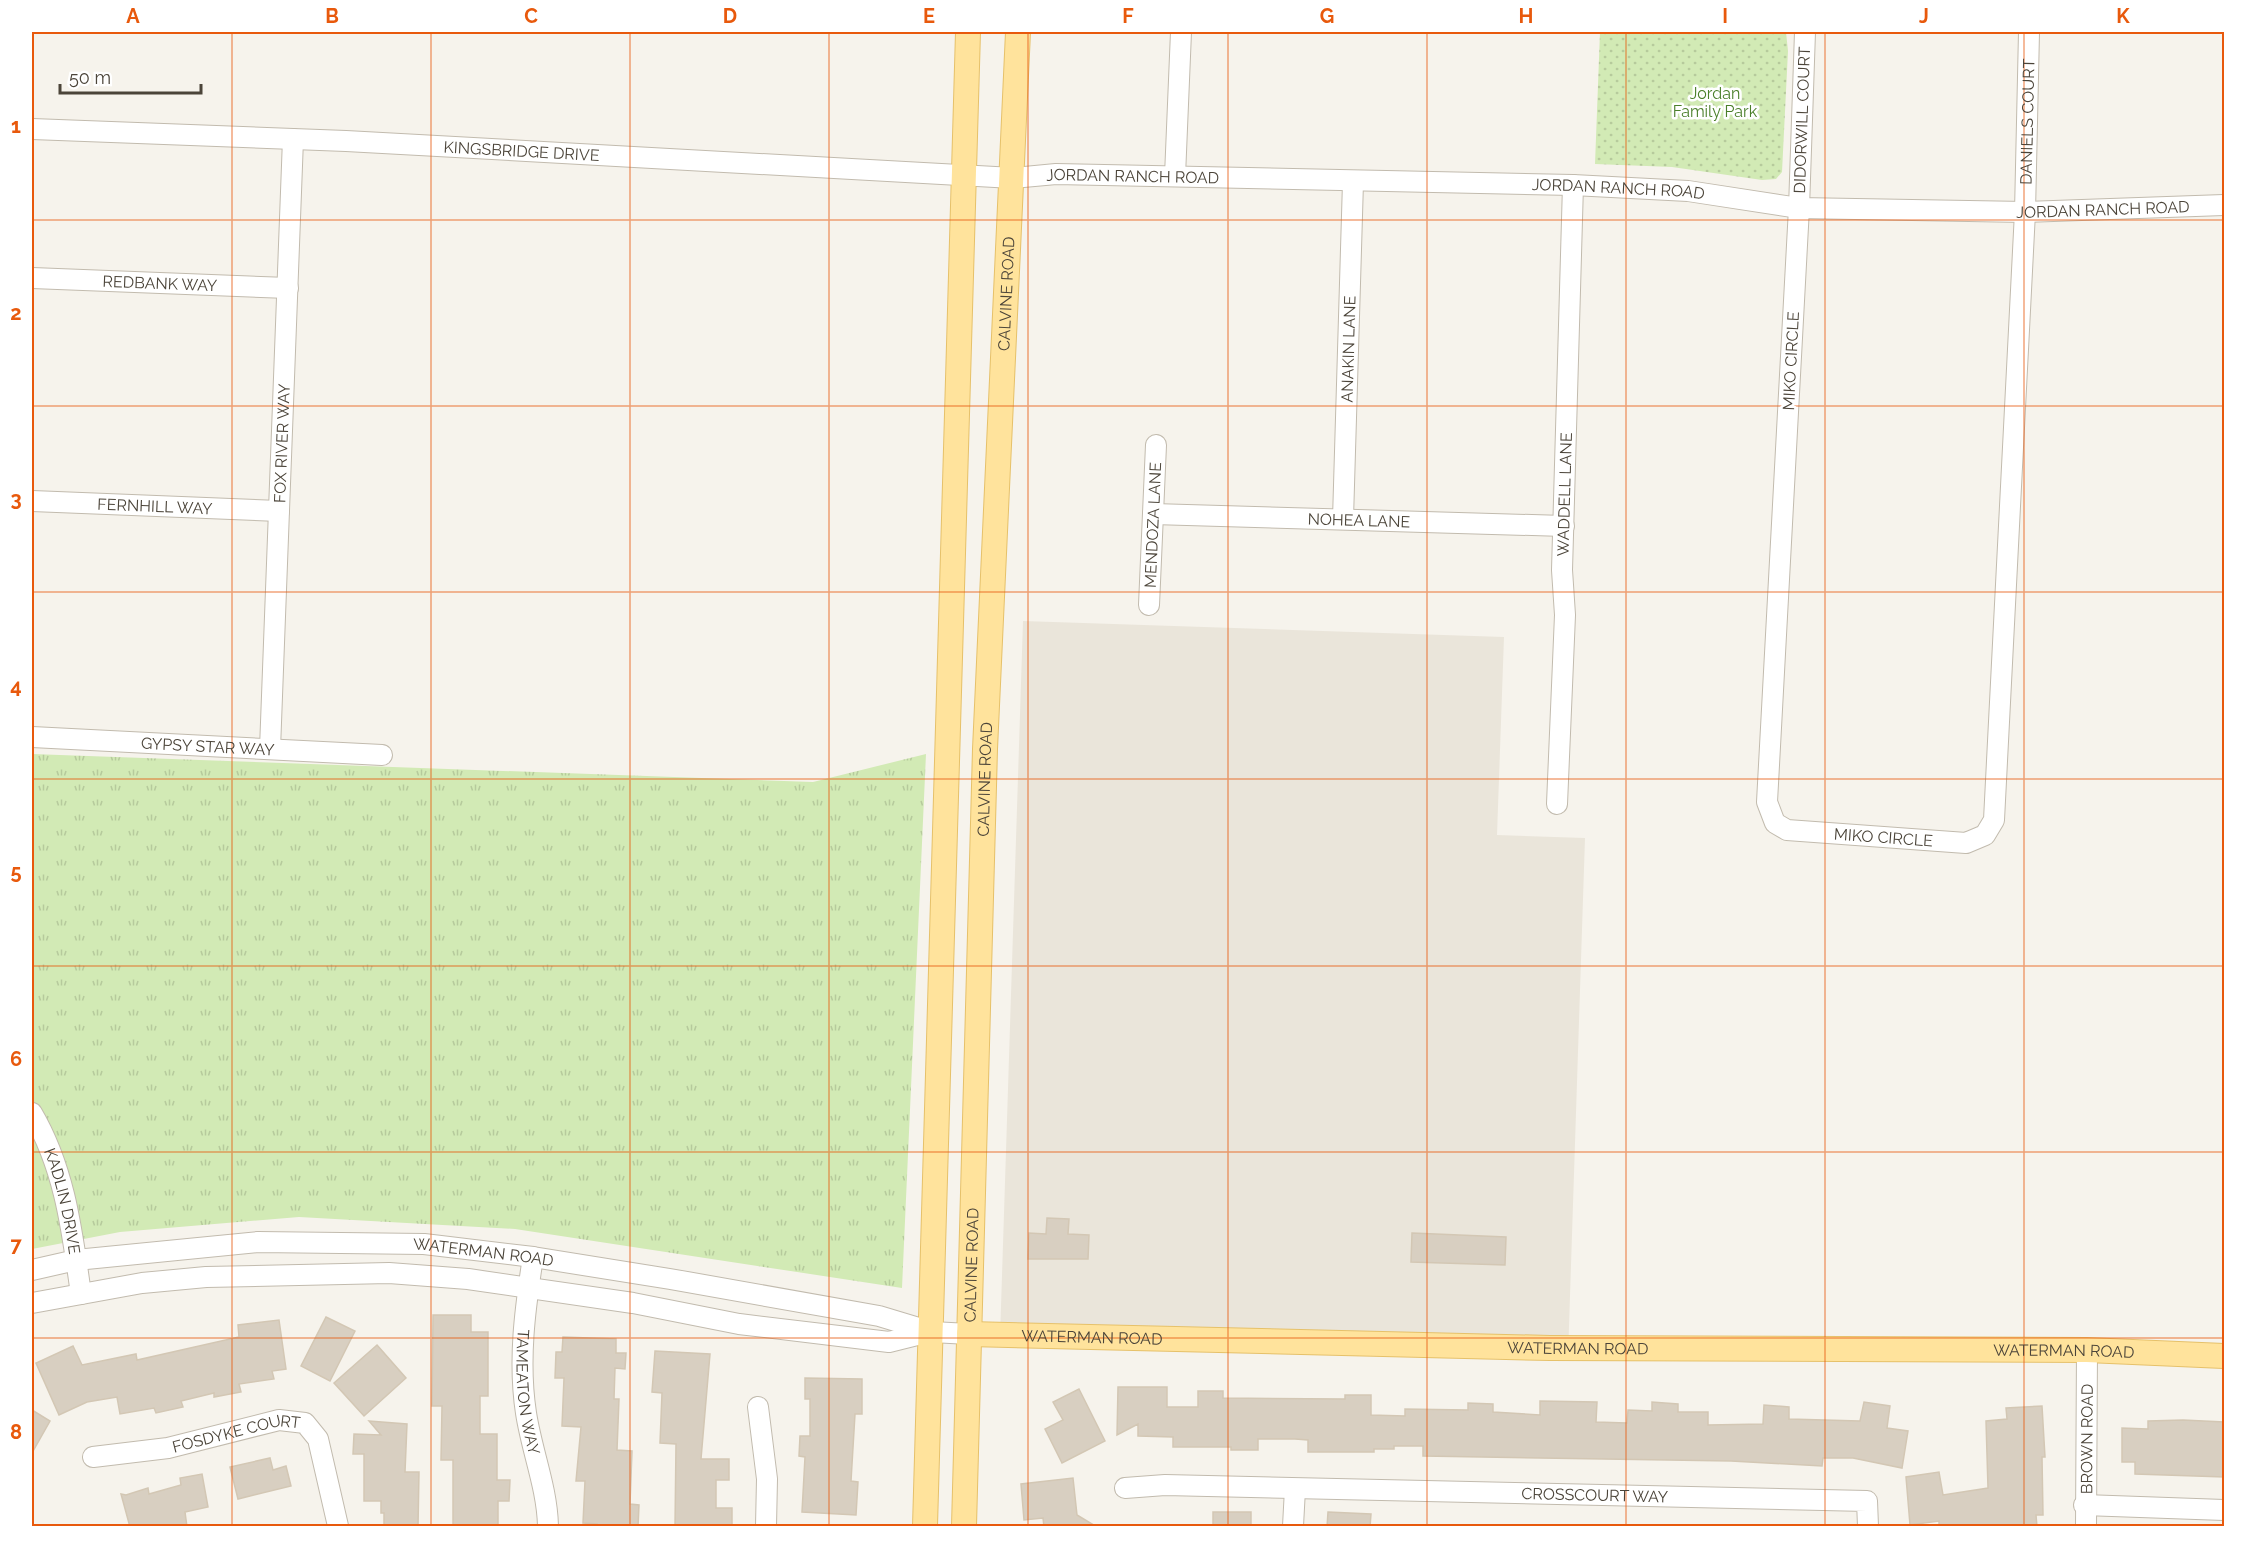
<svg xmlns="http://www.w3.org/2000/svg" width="2256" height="1558" font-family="Raleway,sans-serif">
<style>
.residential{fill:#eae5da}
.grass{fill:url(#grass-tufts)}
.park{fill:url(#park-dots)}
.building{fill:#d8cfc1;stroke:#d3c7b4;stroke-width:1.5}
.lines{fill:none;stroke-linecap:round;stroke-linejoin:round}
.minor-casing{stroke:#c2bbae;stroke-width:22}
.major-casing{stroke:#e6c16a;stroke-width:26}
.minor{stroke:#fff;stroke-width:20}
.major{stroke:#ffe39c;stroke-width:24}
.grid{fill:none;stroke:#e8590c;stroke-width:1.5;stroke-opacity:0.55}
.labels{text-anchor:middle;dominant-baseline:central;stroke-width:5;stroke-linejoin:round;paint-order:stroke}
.park-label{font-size:16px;fill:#4a7f2a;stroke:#fff}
.street-label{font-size:16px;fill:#4b4439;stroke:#fff}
.neatline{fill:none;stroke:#e8590c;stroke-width:2}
.grid-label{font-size:20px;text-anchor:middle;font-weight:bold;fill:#e8590c}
</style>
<defs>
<pattern id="grass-tufts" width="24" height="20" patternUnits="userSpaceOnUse" patternTransform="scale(1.5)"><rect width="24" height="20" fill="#d2eab5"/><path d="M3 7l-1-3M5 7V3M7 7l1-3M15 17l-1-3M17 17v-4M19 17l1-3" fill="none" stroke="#b6ca9c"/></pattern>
<pattern id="park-dots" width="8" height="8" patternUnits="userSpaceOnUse" patternTransform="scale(1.5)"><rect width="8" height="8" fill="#d2eab5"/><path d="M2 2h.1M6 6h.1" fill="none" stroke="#b6ca9c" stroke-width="1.8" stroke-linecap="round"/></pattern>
</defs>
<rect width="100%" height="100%" fill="#f6f3ec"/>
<path class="residential" d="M1023,621L1504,637L1497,835L1585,838L1568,1357L1000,1338Z"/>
<path class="grass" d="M32,754L813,782L926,754L902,1288L515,1229L299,1217L120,1232L32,1249Z"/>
<path class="park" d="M1600,32H1786L1788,51L1782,172L1776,179L1762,180L1672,167L1595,164Z"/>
<g class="building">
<path d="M1047,1218L1069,1219L1068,1234L1089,1235L1088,1259H1028L1029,1233L1046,1234Z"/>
<path d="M1412,1233L1506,1237L1505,1265L1411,1262Z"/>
<path d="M433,1315H471V1332H488V1396H480V1434H497V1480H510L509,1501H498V1527H453V1460H441L442,1406H432Z"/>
<path d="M326,1317L355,1331L330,1381L301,1366Z"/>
<path d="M279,1320L286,1369L272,1371L274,1379L239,1384L241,1392L214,1397V1393L181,1401L183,1407L156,1413L154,1408L120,1414L117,1397L87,1402L59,1415L36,1363L73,1346L82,1365L136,1354L137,1360L239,1337L238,1325Z"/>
<path d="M563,1337L616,1339V1353H626L625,1369L615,1368L614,1399H619L617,1450L632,1451L630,1504L639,1505L638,1527H597V1524L583,1523L585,1481H576L581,1427L562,1426L564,1378H555L556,1352H562Z"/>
<path d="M377,1345L406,1378L364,1416L334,1383Z"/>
<path d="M655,1351L710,1354L701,1459H729V1480H716V1508H732V1527H675L676,1444L660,1443L662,1393L652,1392Z"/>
<path d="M805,1378L862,1379V1414H855L851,1481L858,1482L856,1515L802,1512L805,1457L799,1456L800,1436H810V1399H805Z"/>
<path d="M1118,1387H1167V1407H1198V1391H1223V1398L1345,1399V1395H1371V1415L1405,1416V1409L1468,1410V1403L1493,1404V1412L1540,1415V1401L1597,1402L1596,1422L1627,1423L1628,1410L1652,1411V1402L1678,1404V1412H1708V1425L1763,1424L1764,1405L1789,1407V1419L1860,1421L1864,1402L1890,1406L1887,1428L1908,1431L1902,1468L1853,1458H1823L1822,1466L1731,1461L1423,1456V1446H1394V1449H1374V1452H1308V1440L1295,1439H1258V1450H1231V1447H1173V1437L1138,1436V1424L1117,1435Z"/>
<path d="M1079,1389L1105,1441L1062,1463L1045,1429L1063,1420L1053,1402Z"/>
<path d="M2042,1406L2045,1457H2042L2043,1515H2036L2037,1527H1939V1521L1910,1525L1906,1477L1939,1472L1943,1495L1988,1488L1986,1421L2007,1419L2006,1408Z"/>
<path d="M32,1410L50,1421L32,1453Z"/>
<path d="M2183,1420L2224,1422V1477L2135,1474V1462H2122V1428L2148,1429V1421Z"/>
<path d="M369,1421L407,1424L405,1472H419L418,1527H384V1513H381V1501H364V1454H353L354,1434L381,1435Z"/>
<path d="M270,1458L273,1470L286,1466L291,1486L238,1499L230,1467Z"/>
<path d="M202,1474L208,1507L185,1512L187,1527H130L121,1494L126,1495L148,1488L149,1494L181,1485L180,1478Z"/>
<path d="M1073,1478L1077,1515L1097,1527H1044L1043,1518L1024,1520L1021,1484Z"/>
<rect x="1213" y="1512" width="38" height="15"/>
<path d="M1328,1512L1371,1514L1370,1527H1327Z"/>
</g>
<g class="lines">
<defs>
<g id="minor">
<path id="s1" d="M1805,32L1799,208L1767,802L1775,823L1787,830L1966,843L1985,835L1994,820L2025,212L2029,32"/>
<path id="s2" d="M32,129L346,141L1013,178L1056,174L1573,185L1688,191L1799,208L2025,212L2224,205"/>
<path d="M1175,176L1181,32"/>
<path id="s3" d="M32,278L288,288"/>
<path id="s4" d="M32,501L279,511"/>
<path id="s5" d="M1153,514L1564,526"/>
<path id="s6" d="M1343,519L1353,182"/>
<path id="s7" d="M1149,605L1156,445"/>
<path id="s8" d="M32,737L382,755"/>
<path id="s9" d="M270,749L293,139"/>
<path id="s10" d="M1557,804L1565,615L1562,570L1573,185"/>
<path id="s11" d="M32,1113C65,1169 72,1231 81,1294"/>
<path id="s12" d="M533,1257C525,1309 518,1361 526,1413C532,1452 547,1487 548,1526"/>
<path id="s13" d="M32,1270L76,1260L258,1242L424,1244L533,1257L670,1279L879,1316L932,1332L969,1334"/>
<path d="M32,1303L142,1283L206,1277L389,1273L468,1279L633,1303L739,1324L889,1342L929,1332"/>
<path d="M758,1407L767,1479L766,1526"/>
<path id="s14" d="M93,1457L168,1448L279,1420L305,1423L318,1439L338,1526"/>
<path id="s15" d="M1125,1488L1165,1485L1867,1501L1868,1526"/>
<path d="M2084,1505L2224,1510"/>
<path d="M1293,1526L1295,1489"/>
<path id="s16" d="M2086,1526L2087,1350"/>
</g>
<g id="major">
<path id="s17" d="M969,1334L1550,1348L2087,1350L2224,1356"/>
<path d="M925,1526L968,32"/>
<path id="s18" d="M964,1526L985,749L1018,32"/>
</g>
</defs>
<use href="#minor" class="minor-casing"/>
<use href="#major" class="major-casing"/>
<use href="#minor" class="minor"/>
<use href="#major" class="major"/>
</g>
<path class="grid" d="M232,32V1526M431,32V1526M630,32V1526M829,32V1526M1028,32V1526M1228,32V1526M1427,32V1526M1626,32V1526M1825,32V1526M2024,32V1526M32,220H2224M32,406H2224M32,592H2224M32,779H2224M32,966H2224M32,1152H2224M32,1338H2224"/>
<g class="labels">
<g class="park-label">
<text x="1715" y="93">Jordan<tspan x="1715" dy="18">Family Park</tspan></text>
</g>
<g class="street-label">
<text transform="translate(1802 120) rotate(-88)">DIDORWILL COURT</text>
<text stroke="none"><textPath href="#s1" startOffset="1724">DANIELS COURT</textPath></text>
<text stroke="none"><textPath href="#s2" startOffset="490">KINGSBRIDGE DRIVE</textPath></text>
<text stroke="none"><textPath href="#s2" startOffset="1102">JORDAN RANCH ROAD</textPath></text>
<text stroke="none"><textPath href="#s2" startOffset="1588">JORDAN RANCH ROAD</textPath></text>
<text stroke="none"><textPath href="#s2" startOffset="2074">JORDAN RANCH ROAD</textPath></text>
<text stroke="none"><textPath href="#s3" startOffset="128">REDBANK WAY</textPath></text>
<text stroke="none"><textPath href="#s18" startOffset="1233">CALVINE ROAD</textPath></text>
<text stroke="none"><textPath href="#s6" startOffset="170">ANAKIN LANE</textPath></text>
<text transform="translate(1791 361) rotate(-87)">MIKO CIRCLE</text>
<text stroke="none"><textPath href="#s9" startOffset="306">FOX RIVER WAY</textPath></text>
<text stroke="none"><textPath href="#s10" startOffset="310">WADDELL LANE</textPath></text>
<text stroke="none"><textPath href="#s4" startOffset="123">FERNHILL WAY</textPath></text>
<text stroke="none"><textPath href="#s5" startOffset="206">NOHEA LANE</textPath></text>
<text stroke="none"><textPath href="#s7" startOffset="80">MENDOZA LANE</textPath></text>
<text stroke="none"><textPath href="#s8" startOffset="176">GYPSY STAR WAY</textPath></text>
<text stroke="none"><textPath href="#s18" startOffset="747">CALVINE ROAD</textPath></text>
<text stroke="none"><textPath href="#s1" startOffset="904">MIKO CIRCLE</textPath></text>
<text stroke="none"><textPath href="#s11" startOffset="94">KADLIN DRIVE</textPath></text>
<text stroke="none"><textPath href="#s13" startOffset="454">WATERMAN ROAD</textPath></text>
<text stroke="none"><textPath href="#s18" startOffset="261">CALVINE ROAD</textPath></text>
<text stroke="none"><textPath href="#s17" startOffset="123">WATERMAN ROAD</textPath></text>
<text stroke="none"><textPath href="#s17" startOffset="609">WATERMAN ROAD</textPath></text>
<text stroke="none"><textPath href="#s17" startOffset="1095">WATERMAN ROAD</textPath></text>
<text stroke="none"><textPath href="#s12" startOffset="136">TAMEATON WAY</textPath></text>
<text stroke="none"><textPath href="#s14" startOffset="146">FOSDYKE COURT</textPath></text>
<text stroke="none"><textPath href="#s16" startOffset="87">BROWN ROAD</textPath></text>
<text stroke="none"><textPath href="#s15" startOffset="470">CROSSCOURT WAY</textPath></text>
</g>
</g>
<rect width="2256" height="1558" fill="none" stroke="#ffffff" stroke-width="66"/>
<path d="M60 84v9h141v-9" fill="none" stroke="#4b4439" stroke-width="3"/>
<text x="69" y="84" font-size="18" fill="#4b4439" stroke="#ffffff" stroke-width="4.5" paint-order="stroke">50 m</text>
<rect x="33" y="33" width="2190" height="1492" class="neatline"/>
<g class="grid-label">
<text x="133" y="23">A</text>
<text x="332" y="23">B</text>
<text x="531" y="23">C</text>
<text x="730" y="23">D</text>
<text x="929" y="23">E</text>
<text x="1128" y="23">F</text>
<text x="1327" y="23">G</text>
<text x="1526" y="23">H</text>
<text x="1725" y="23">I</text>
<text x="1924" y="23">J</text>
<text x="2123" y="23">K</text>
<text x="16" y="133">1</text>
<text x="16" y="320">2</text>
<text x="16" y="506">3</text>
<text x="16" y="693">4</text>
<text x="16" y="879">5</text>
<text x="16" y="1066">6</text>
<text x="16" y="1252">7</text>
<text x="16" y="1439">8</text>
</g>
</svg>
